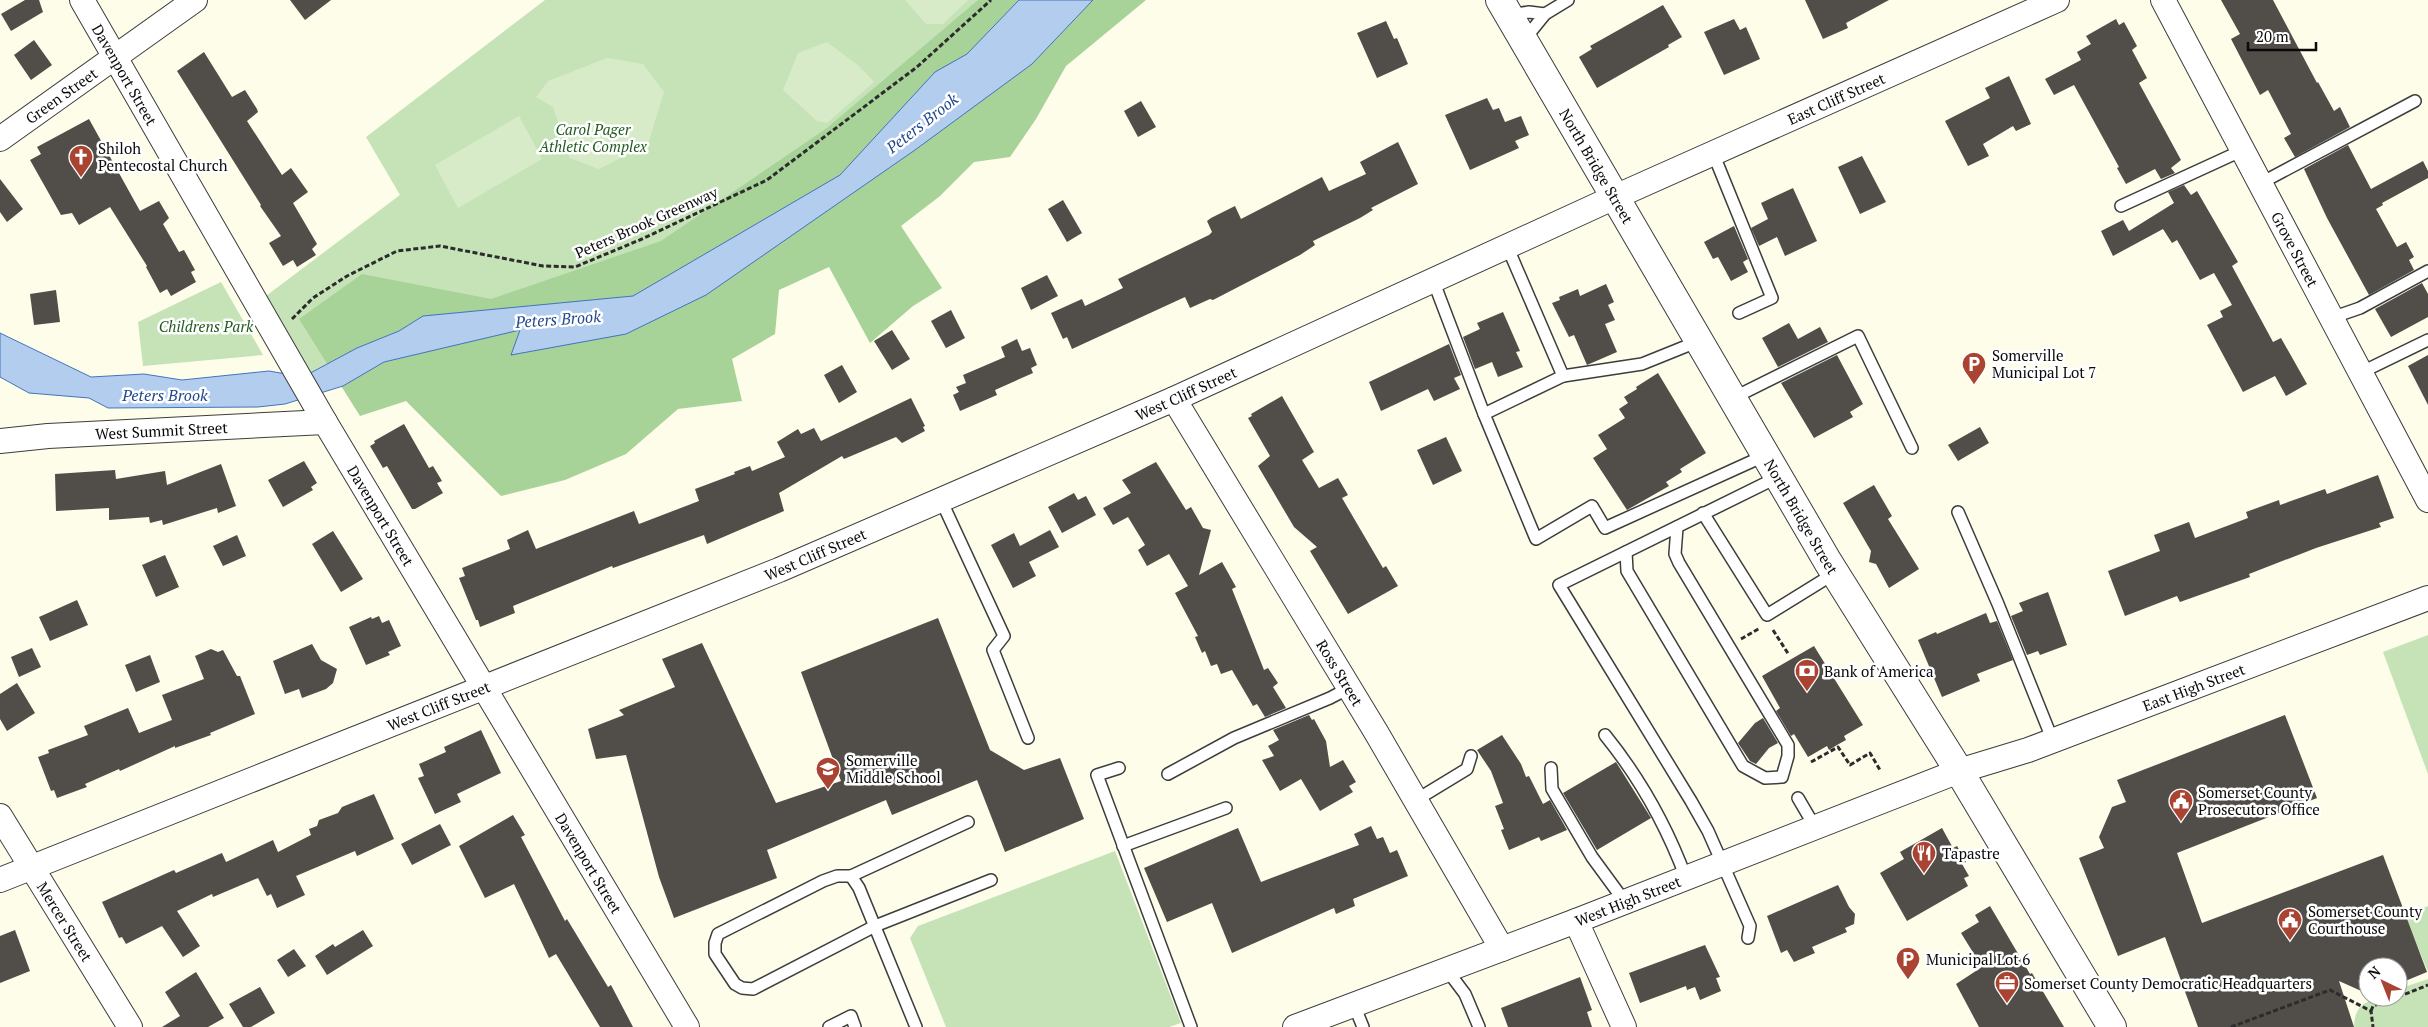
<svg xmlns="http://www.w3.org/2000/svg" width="2428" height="1027" font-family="'PT Serif',serif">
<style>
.green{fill:#c5e3b7}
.forest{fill:#a7d298}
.pitch{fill:#d8ebc8}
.water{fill:#b3cdef;stroke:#4274be}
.building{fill:#514d48}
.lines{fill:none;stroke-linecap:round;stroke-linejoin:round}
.service-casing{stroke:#3d3d3d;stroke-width:14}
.minor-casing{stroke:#3d3d3d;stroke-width:26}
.tertiary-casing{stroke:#3d3d3d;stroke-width:30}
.path{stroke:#2c2c2c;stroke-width:3;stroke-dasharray:5 2.5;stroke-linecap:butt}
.service{stroke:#fff;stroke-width:11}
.minor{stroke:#fff;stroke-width:24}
.tertiary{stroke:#fff;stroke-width:28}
.labels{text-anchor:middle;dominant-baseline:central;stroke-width:5;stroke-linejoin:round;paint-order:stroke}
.street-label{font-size:15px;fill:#0a0a0a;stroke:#fff}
.park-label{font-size:15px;font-style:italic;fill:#235a22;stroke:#fff}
.poi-label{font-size:15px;fill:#0a0a0a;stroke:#fff;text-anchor:start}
.water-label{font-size:16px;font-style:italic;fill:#22498d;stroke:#fff}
</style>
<rect width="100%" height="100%" fill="#fdfde9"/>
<g class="green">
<path d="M545,0H1019L840,175L303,377L258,302L400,195L366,137Z"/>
<path d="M221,282L263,355L143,366L138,322Z"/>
<path d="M2428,635V774L2383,652Z"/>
<path d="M1115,851L1181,1023L1169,1027H946L910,938L918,926Z"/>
<path d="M2428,906V972L2405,915Z"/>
<path d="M2428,979V1027H2354C2354,999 2377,997 2398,997V989Z"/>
</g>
<path class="forest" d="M978,0H1146L1066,66L1036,119L1010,157L974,162L940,196L901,226L942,288L913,306L870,343L829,267L779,290L775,334L732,359L742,401L678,409L626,454L565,480L501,496L406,401L360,416L299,319L362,274L491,299L661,241L827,128Z"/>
<g class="pitch">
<path d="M905,0H968L943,24H926Z"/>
<path d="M827,42L859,66L874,82L827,123L817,121L783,90L798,53Z"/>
<path d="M607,58L643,64L664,92L648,144L599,169L570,158L553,107L536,97L548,81Z"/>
<path d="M519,116L542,159L458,208L435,165Z"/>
</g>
<path class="water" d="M1019,0H1093L1032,64L915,150L706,295L626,334L511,355L520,330L384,362L343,386L285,404L258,407L108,408L89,398L29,393L0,377V333L91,377L144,374L182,380L269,371L303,377L357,348L399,331L423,316L633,296L840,175L935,72L967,54Z"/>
<g class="building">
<path d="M25,0H39L43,12L11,31L1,14Z"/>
<path d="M290,0H331L305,20Z"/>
<path d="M1805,0H1889L1846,23L1848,28L1823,39Z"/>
<path d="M2221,0H2273L2317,83L2318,82L2334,111L2340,107L2350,127L2295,157L2284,138L2291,134L2268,90L2260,95L2231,39L2240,34Z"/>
<path d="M1663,5L1682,37L1668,45L1669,47L1597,88L1579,57L1592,49L1590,46Z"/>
<path d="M1734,19L1740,30L1746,27L1760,59L1724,75L1704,32Z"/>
<path d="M2116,19L2119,25L2124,22L2137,46L2132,50L2147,78L2139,83L2181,160L2171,168L2175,173L2161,179L2155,169L2126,184L2117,168L2119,167L2074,85L2054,95L2045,79L2081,60L2077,52L2091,44L2086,36Z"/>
<path d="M1386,21L1394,39L1397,38L1408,64L1377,78L1357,33Z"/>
<path d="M34,40L52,65L31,80L14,55Z"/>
<path d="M204,52L232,97L245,90L257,109L258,112L247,121L282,175L291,168L308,192L293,203L317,244L312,249L316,255L297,267L293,260L283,266L269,243L281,236L260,206L261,205L177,71Z"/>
<path d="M2009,76L2031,124L2016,131L2013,126L1983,144L1989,156L1968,166L1945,121L1990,98L1985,88Z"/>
<path d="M1487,98L1493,110L1499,108L1505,122L1521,116L1529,135L1515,141L1519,148L1470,170L1445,115Z"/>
<path d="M1141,101L1156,127L1138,137L1124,111Z"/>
<path d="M89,119L140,211L159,201L169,218L163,224L179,252L184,250L195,270L191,272L196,282L171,296L167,289L160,293L146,267L147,266L110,207L79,225L72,213L61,215L30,160L41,154L37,147Z"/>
<path d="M1398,142L1418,184L1371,208L1373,210L1360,218L1313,241L1315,245L1300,255L1213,300L1210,299L1190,308L1185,297L1072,349L1067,337L1063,339L1051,313L1082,299L1085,306L1123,288L1118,279L1209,235L1212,232L1207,221L1211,218L1235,206L1241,219L1322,177L1329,191L1366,174L1360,162Z"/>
<path d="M2348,145L2371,189L2423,161L2428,171V178L2382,203L2383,205L2376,209L2397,247L2406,242L2414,257L2409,260L2414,270L2369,295L2327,218L2304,169Z"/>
<path d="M1862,156L1886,202L1860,214L1838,167Z"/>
<path d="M0,179L23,209L7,222L0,212Z"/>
<path d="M2184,185L2191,195L2197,191L2238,262L2232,266L2273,342L2281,338L2307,384L2286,396L2275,376L2243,392L2207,325L2223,317L2220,311L2232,305L2214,273L2200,280L2177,240L2172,243L2163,229L2113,256L2101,231L2123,220L2129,231L2174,203L2168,192Z"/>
<path d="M1793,188L1817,241L1785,256L1777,237L1759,246L1751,228L1768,219L1761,203Z"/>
<path d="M1063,200L1082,233L1067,242L1048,209Z"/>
<path d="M1734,226L1748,259L1743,262L1748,272L1731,281L1718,257L1713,259L1704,242Z"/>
<path d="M1047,275L1058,296L1031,310L1021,288Z"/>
<path d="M2422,283L2428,294V317L2391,337L2375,309Z"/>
<path d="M1606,284L1614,302L1608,305L1615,320L1605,324L1617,352L1587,365L1574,335L1569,337L1552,303L1560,300L1559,297L1578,289L1580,296Z"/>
<path d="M56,290L60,322L34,325L30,294Z"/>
<path d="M951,310L965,338L946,348L931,321Z"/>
<path d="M1503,312L1520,351L1516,352L1523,367L1498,377L1492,362L1475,369L1463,337L1480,329L1477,323Z"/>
<path d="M1789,323L1798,339L1820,327L1828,342L1778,367L1762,338Z"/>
<path d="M892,330L910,359L892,370L874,341Z"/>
<path d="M1017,339L1022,351L1030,348L1037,365L1031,368L1033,373L995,390L997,395L960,411L953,395L959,392L956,387L966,383L963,375L1005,357L1001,347Z"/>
<path d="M1449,344L1461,375L1454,378L1460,389L1434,401L1428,389L1381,411L1369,382Z"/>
<path d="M1837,355L1863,404L1850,412L1853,417L1814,438L1781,383Z"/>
<path d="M2428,355V405L2408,366Z"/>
<path d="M842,365L857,392L839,403L824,375Z"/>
<path d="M1658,373L1706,453L1680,469L1682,472L1666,482L1669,486L1627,510L1593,458L1607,449L1598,435L1625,418L1619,409L1628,403L1624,397L1637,389L1636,387Z"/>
<path d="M1282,396L1314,452L1302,460L1319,488L1338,478L1348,495L1342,498L1383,568L1386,566L1398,586L1348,614L1310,551L1317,547L1294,527L1258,466L1270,456L1248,418L1252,416L1251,414Z"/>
<path d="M911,398L925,426L923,427L925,431L902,443L896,437L844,459L842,456L779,493L784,511L707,544L704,535L613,568L612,566L513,606L515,613L480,627L478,620H476L459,578L465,576L462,568L510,549L507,540L528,530L536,549L634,511L639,524L699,501L695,489L735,474L734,472L750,466L752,471L785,457L777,442L798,429L801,434L814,428L821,441Z"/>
<path d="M404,424L429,468L433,466L442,481L437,483L443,493L415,509H412L387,466L383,468L370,446L375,443L374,441Z"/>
<path d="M1980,427L1989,443L1958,461L1948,445Z"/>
<path d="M1446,437L1462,471L1433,485L1417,450Z"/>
<path d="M304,461L317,483L311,487L313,490L283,507L268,480Z"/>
<path d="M1156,462L1186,510L1191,507L1203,528L1211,530L1199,575L1222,562L1236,587L1232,589L1264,670L1268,668L1278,683L1273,687L1286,708L1265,717L1257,704L1253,706L1232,670L1221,674L1217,664L1211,666L1205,651L1202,653L1195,637L1198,636L1175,593L1188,586L1169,554L1147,566L1138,550L1145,545L1128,517L1113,525L1103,508L1131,493L1122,480Z"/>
<path d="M221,464L236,506L218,513L217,508L163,525L162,520L150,523L149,517L109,520V508L56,511L55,474L115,470L116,479L165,471L167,485Z"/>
<path d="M2378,475L2394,518L2379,523L2381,527L2316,548L2249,574L2250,577L2180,602L2177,596L2125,616L2108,571L2160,551L2154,535L2189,522L2195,538L2248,518L2246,512L2279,500L2280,505L2325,489L2327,494Z"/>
<path d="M1874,485L1892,516L1888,519L1919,569L1889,588L1876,564L1869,562L1871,551L1843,503Z"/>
<path d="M1074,493L1078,500L1086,496L1096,515L1062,533L1048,507Z"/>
<path d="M1050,530L1059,547L1029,562L1036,576L1013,588L991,545L1014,533L1020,546Z"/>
<path d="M333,531L363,579L341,592L312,544Z"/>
<path d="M237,535L246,556L223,566L213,546Z"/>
<path d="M165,555L179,587L156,597L142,565Z"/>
<path d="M2048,592L2067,645L2040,655L2038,651L2027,655L2011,616L2023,611L2019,603Z"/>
<path d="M77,600L88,625L50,641L39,617Z"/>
<path d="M1986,613L1990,623L1997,621L2013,660L1977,674L1980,681L1942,697L1918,640L1936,632L1937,634Z"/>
<path d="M379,616L382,623L389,620L401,646L388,652L390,655L366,665L349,627L371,617L372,619Z"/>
<path d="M938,618L990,750L1024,770L1060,758L1084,819L1005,852L977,780L892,815L886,800L767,850L777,878L674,918L659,877L626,755L596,759L588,729L624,715L619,710L675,687L662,659L702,643L776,803L841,781L801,672Z"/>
<path d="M312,644L321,660L337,669L333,683L326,689L302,698L299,689L285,694L273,661Z"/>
<path d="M1814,646L1863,725L1844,736L1846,740L1837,745L1829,750L1827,746L1808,757L1794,734L1791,736L1776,711L1780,708L1762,676Z"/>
<path d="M32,648L41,667L19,677L11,657Z"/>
<path d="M211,649L218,652L223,650L237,676H240L255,714L210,733L211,735L175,748V746L120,771L119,769L85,784L87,787L57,798L54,790L51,791L38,757L49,753L48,750L88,735L84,726L128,708L139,733L172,720L162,695L204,679L195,656Z"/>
<path d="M150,655L160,682L136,692L125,665Z"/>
<path d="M17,683L35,713L7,731L0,719V694Z"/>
<path d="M1309,715L1312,720L1314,719L1326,741L1330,767L1343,760L1356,782L1349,786L1353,792L1320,811L1301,779L1280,791L1262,760L1274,756L1268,746L1279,740L1273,730Z"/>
<path d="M2285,715L2317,798L2177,853L2202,923L2383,855L2427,972L2398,984V967H2368V994L2339,981L2354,1027H2198L2165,937L2118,956L2079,858L2104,848L2099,837L2112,807L2126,802L2117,780Z"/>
<path d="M1763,718L1778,743L1769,748L1756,764L1750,761L1738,743L1755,723Z"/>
<path d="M481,730L501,773L457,794L461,802L435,814L418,778L424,776L419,764L446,752L444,747Z"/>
<path d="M1502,735L1521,764L1526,777L1529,776L1543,804L1550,800L1567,830L1541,841L1539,837L1509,850L1501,830L1504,829L1495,806L1503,803L1491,771L1477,750Z"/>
<path d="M1616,762L1651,818L1597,850L1563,793Z"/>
<path d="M374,794L394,839L357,856L355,851L296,876L305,895L277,908L271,894L267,896L258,878L213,897L212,894L177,911L200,946L183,957L162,926L126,944L122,937L119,938L102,902L174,870L176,873L222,853L226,862L273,840L278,852L311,835L309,829L317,826L319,820L338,813L342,807Z"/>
<path d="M513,815L525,835L521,837L565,921L567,919L608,987L611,985L633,1027H600L556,954L549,958L514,884L485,898L459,846Z"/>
<path d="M440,824L451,845L412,865L401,844Z"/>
<path d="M1371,826L1377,839L1383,837L1390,853L1397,850L1408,876L1353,899L1355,906L1336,914L1334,908L1232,953L1212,903L1167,922L1144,868L1238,828L1261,882L1359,845L1354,834Z"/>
<path d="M1942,828L1953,848L1957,846L1966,862L1962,864L1969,876L1964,878L1968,886L1907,921L1880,873L1904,859L1900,852Z"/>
<path d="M1838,885L1849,907L1855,914L1854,924L1845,928L1847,932L1812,947L1815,953L1794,962L1787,950L1781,953L1767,916Z"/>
<path d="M1990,906L2030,974L2032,973L2064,1027H1979L1956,984L1982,967L1961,933L1979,922L1975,915Z"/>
<path d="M15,930L30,971L0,983V936Z"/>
<path d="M363,930L373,946L327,975L315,956L333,944L335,947Z"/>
<path d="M1705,945L1720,977L1716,978L1721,991L1700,1000L1695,987L1687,990L1686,986L1640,1003L1629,973Z"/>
<path d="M294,949L306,966L288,977L277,960Z"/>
<path d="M196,972L224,1018L208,1027H162L180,1016L165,992Z"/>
<path d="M1580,977L1592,1010L1587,1012L1592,1027H1508L1501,1008Z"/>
<path d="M260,987L275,1013L251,1027H243L229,1004Z"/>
</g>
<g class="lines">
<defs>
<g id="service">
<path d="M1545,14L1568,0"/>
<path d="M1509,15L1529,12L1545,14L1524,40"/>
<path d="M1713,153L1772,298L1739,313"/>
<path d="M2261,183L2415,101"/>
<path d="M2121,206L2243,150"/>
<path d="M1507,246L1563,376L1642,364L1699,341"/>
<path d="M1433,280L1484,414L1563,376"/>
<path d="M2331,318L2360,308L2428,271"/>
<path d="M2360,373L2428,340"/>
<path d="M1733,398L1858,336L1912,448"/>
<path d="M1484,414L1536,539L1592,506L1605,528L1766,455"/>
<path d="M941,500L1004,636L993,650L1028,738"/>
<path d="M1958,512L1998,604L2053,741"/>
<path d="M1703,513L1767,615L1835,573"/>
<path d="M1626,552L1627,571L1743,766L1765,778L1782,777L1788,756V745L1679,563L1675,554L1677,527"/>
<path d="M1605,735C1639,777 1667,827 1686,878"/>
<path d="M1119,768L1097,775L1191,1027"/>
<path d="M1551,768L1552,789L1592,857L1625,902"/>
<path d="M1168,774L1234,738L1330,698L1349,688"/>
<path d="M1798,798L1815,827"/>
<path d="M1416,800L1467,769L1471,756"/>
<path d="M968,822L851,876H837L823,881L718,934L715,943V954L735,984L742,988L753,989L875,926L991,880"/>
<path d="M1123,846L1226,808"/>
<path d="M851,876L859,888L916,1027"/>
<path d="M1748,938L1750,926L1708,831L1691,801L1559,585L1778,477"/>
<path d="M1447,970L1465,994L1479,1027"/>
<path d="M1354,1005L1363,1027"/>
<path d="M829,1027L851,1016L855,1027"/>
</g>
<g id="minor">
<path id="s1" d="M82,0L325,422L687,1027"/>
<path id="s2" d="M2163,0L2428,500"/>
<path id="s3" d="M0,139L195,0"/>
<path id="s4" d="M1174,399L1376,732L1502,949"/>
<path id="s5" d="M0,441L48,436L325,422"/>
<path id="s6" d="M0,816L130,1027"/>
<path id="s7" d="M0,880L779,570L1174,399L1615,197L2057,0"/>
<path d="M1576,921L1624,1027"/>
<path id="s8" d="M1295,1027L1576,921L1959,771L2028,750L2428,598"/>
</g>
<g id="tertiary">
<path id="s9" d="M1500,0L1828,562L1959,771L2112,1027"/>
</g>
</defs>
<use href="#service" class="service-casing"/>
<use href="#minor" class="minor-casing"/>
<use href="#tertiary" class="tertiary-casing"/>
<g class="path">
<path d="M292,319L313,298L347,276L397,251L440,246L543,266L575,267L642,239L767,180L917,67L991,0"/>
<path d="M1773,630L1789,655"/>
<path d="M1741,639L1760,628"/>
<path d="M1811,762L1838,747L1850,765L1870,753L1880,770"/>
<path d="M2398,997L2428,985"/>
<path d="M2371,1011L2373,1006L2397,997"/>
<path d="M2231,1027L2330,990L2371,1011L2373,1027"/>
</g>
<use href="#service" class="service"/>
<use href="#minor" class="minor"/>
<use href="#tertiary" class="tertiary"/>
</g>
<defs>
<symbol id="church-pin" viewBox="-11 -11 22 30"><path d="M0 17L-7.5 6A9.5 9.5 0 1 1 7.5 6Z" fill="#aa4432" stroke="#fff"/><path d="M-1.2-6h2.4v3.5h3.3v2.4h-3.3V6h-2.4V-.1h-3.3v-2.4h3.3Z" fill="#fff"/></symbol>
<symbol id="parking-pin" viewBox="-11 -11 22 30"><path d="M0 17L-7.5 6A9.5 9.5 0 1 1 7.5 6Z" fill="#aa4432" stroke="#fff"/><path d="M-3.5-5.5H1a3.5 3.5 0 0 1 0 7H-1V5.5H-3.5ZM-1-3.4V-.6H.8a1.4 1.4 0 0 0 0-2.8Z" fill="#fff"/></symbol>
<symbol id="bank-pin" viewBox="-11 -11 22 30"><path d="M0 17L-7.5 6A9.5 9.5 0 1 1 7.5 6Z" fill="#aa4432" stroke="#fff"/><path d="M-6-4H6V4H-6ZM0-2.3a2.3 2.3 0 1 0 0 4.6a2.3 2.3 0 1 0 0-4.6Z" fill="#fff"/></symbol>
<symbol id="school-pin" viewBox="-11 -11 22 30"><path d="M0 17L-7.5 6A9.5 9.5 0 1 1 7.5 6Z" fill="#aa4432" stroke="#fff"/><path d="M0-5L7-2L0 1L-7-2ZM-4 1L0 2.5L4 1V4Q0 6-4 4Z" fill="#fff"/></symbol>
<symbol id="civic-pin" viewBox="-11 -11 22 30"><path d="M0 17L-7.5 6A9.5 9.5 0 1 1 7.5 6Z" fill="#aa4432" stroke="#fff"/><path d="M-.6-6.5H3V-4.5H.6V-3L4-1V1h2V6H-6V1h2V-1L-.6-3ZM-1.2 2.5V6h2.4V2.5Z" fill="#fff"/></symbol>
<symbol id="restaurant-pin" viewBox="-11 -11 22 30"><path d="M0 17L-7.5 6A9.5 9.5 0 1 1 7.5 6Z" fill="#aa4432" stroke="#fff"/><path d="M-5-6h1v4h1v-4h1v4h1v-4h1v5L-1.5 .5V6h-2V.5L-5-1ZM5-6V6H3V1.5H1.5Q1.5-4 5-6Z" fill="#fff"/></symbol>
<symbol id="office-pin" viewBox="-11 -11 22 30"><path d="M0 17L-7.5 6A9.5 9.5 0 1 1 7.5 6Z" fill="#aa4432" stroke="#fff"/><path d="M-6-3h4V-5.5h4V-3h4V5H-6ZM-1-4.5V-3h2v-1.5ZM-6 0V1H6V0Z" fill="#fff"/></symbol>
</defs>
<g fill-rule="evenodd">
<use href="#church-pin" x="67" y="143" width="28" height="38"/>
<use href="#parking-pin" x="1960" y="350" width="28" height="38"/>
<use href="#bank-pin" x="1793" y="657" width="28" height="38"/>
<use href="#school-pin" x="814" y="755" width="28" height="38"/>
<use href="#civic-pin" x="2167" y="787" width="28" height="38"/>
<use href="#restaurant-pin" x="1910" y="839" width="28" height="38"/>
<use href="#civic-pin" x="2276" y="906" width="28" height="38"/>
<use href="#parking-pin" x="1894" y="945" width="28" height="38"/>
<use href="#office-pin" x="1993" y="969" width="28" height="38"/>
</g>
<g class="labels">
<g class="street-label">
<text stroke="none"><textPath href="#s1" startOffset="86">Davenport Street</textPath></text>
<text stroke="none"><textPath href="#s3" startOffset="75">Green Street</textPath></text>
<text stroke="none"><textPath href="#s7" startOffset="1996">East Cliff Street</textPath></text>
<text stroke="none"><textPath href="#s9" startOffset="192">North Bridge Street</textPath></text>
<text transform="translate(646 222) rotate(-24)">Peters Brook Greenway</text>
<text stroke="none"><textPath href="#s2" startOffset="282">Grove Street</textPath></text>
<text stroke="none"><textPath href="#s7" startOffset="1282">West Cliff Street</textPath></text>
<text stroke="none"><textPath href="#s5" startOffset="162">West Summit Street</textPath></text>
<text stroke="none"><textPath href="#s1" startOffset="596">Davenport Street</textPath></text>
<text stroke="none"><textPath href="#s9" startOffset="598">North Bridge Street</textPath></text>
<text stroke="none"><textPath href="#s7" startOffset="878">West Cliff Street</textPath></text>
<text stroke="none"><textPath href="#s4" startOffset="320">Ross Street</textPath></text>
<text stroke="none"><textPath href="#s8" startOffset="961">East High Street</textPath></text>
<text stroke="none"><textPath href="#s7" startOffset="472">West Cliff Street</textPath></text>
<text stroke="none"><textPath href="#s1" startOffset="1001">Davenport Street</textPath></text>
<text stroke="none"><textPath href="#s8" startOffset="356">West High Street</textPath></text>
<text stroke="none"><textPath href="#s6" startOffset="124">Mercer Street</textPath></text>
</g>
<g class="park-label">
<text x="593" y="129">Carol Pager<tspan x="593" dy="17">Athletic Complex</tspan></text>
<text x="206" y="326">Childrens Park</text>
</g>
<g class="poi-label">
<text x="98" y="148">Shiloh<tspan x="98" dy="17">Pentecostal Church</tspan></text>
<text x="1992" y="355">Somerville<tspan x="1992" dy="17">Municipal Lot 7</tspan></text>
<text x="1824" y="671">Bank of America</text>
<text x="846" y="760">Somerville<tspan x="846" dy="17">Middle School</tspan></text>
<text x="2198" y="792">Somerset County<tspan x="2198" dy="17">Prosecutors Office</tspan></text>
<text x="1942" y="853">Tapastre</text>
<text x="2308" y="911">Somerset County<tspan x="2308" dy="17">Courthouse</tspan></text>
<text x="1926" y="959">Municipal Lot 6</text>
<text x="2024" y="983">Somerset County Democratic Headquarters</text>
</g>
<g class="water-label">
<text transform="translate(922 123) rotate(-38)">Peters Brook</text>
<text transform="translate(558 319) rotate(-4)">Peters Brook</text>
<text x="165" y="395">Peters Brook</text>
</g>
</g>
<g transform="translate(2383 982) rotate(317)"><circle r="24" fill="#ffffff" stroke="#9d9d9d"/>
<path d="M0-4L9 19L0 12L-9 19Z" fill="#aa4432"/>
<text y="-8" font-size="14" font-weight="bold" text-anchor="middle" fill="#0a0a0a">N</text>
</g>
<path d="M2248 42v8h68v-8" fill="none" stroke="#0a0a0a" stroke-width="2.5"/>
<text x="2256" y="42" font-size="15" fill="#0a0a0a" stroke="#ffffff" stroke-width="4" paint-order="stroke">20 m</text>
</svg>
